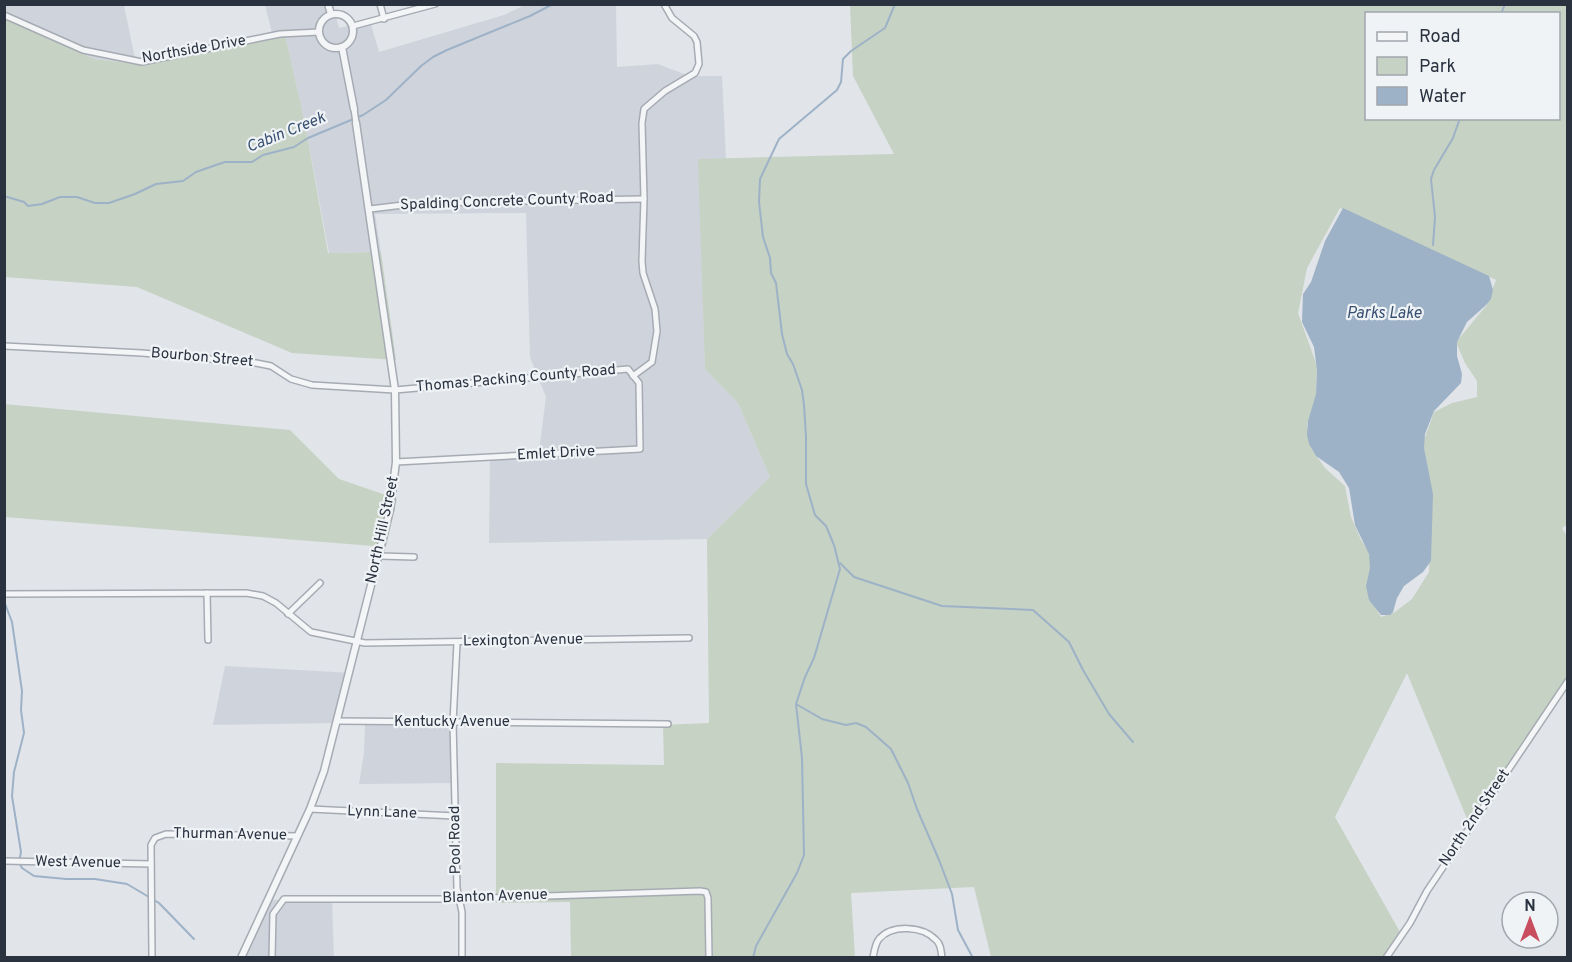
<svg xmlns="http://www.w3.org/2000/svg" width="1572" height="962" font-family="Overpass,sans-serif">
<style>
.built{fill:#cfd3db}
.green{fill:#c6d2c3;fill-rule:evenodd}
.water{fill:#9eb2c7}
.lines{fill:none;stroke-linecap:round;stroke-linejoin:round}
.stream{stroke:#9eb2c7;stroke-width:2}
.minor-casing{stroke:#a6abb3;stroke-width:8}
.tertiary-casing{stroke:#a6abb3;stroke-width:9}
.minor{stroke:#f4f5f7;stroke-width:5}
.tertiary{stroke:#f4f5f7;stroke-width:6}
.labels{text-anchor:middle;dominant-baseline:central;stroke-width:4.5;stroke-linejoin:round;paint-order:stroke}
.street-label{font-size:15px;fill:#2a3240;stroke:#f0f3f6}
.water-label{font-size:16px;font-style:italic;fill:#375071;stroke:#f0f3f6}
</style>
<rect width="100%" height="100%" fill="#e1e4e9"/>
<g class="built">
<path d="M4,5H124L136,64L94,59L5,14Z"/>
<path d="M265,5H333L339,28L370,21L379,52L504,15L525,5H616L617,67L658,64L689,76H722L726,159H699L705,369L738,403L770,477L707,539L489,543L490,454L539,451L546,397L530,357L526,213L375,214L381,252L329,253L305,124L284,30L272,33Z"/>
<path d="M225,666L352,673L340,723L213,725Z"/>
<path d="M455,722L456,783L359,784L364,753L365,723Z"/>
<path d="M332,899L334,957L243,958L272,900Z"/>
</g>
<g class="green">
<path d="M850,5H1567L1568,524L1562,528L1568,538L1567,680L1470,826L1407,673L1335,817L1400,932L1383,957L1177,958L1175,956V958L991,957L974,887L851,893L855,957H571L570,902L496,903V763L664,765L663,725L709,723L707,539L770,477L738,403L705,369L698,159L894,154L853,76ZM1366,14H1558V118H1366ZM1340,208L1496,280L1486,306L1456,342L1465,363L1477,381V397L1452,403L1434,412L1422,446L1432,505L1429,572L1412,599L1395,612L1381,617L1369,596L1373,558L1361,540L1351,517L1345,486L1325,468L1311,448L1307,425L1316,397L1317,366L1298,313L1307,268Z"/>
<path d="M4,14L94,59L136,64L284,30L305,124L328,253L381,252L396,360L292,353L137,287L5,277Z"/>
<path d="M4,404L290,430L339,479L397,499L386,547L5,517Z"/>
</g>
<path class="water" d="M1343,208L1489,276L1493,290L1491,299L1485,306L1467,322L1457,342V356L1462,374L1461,383L1434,411L1425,434L1424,448L1433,494L1431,561L1423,572L1404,586L1397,598L1393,612L1390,615H1381L1369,600L1366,586L1370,568L1369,554L1355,525L1349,488L1339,472L1316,456L1309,444L1307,435L1308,421L1316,394L1317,370L1314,347L1302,322L1303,294L1311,282L1325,241Z"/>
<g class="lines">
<g class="stream">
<path d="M1501,14L1505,4"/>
<path d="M4,196L24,202L28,206L42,204L60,197H77L95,203H109L135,194L156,184L183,181L196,172L216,165L225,162H252L263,155L294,147L308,138L363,115L386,100L421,66L433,57L447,50L530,16L553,4"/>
<path d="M1433,245L1435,217L1431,179L1434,170L1453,138L1460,118"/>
<path d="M840,563L854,577L942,606L1033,610L1069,642L1083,670L1109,714L1133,742"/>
<path d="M4,601L12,622L22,691L21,710L24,733L14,772L12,796L21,852L19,862L22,868L34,876L66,879H95L127,884L159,903L194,939"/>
<path d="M796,704L822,719L846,725L856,723L866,727L891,749L908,783L917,809L939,860L952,894L958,930L973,958"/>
<path d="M753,958L756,946L797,873L804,855L802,758L796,704L805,677L814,658L840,569L834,545L826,526L815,515L806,484V437L804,405L802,390L793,364L787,354L782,334L776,283L771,273L770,258L763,237L759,202L760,179L779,139L837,90L841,82L843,59L851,51L885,28L895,4"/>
</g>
<defs>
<g id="minor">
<path d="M380,4L384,19"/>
<path d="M4,15L83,50L142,62L280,34L319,32"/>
<path d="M353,26L435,4"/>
<path d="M354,109L356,123"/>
<path d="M370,209L411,204L472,202L644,199"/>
<path d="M4,346L142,353L256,363L271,366L291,379L312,385L395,390L628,369L639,383L640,449L396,462"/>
<path d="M633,376L652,362L657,331L655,309L643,273L642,261L644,199L642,123L644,109L665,91L695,73L699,64L697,42L694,36L672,18L664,4"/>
<path d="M379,556L414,557"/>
<path d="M207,593L208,640"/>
<path d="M4,594L246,593L263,596L276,603L311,632L365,643L689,638"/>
<path d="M288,614L320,583"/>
<path d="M457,643L453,722L457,888L462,912V958"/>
<path d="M337,721L668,724"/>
<path d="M310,809L455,816"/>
<path d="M4,861L151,864"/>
<path d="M152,958L151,845L155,838L166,834L297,836"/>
<path d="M272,958L273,914L284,899H459L700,891L706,892L708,898L709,958"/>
<path d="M873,958C874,952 875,944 879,939C892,924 923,926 936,940C941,944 941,951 942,958"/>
<path d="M1386,958L1410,923L1427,891L1568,681"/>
</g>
<g id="tertiary">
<path d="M328,4L331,14"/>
<circle cx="336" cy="31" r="17"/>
<path d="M342,47L354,109"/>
<path d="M241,958L310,809L324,771L390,510L396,462L395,390L356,123"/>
</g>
</defs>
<use href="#minor" class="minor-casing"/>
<use href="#tertiary" class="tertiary-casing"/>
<use href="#minor" class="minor"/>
<use href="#tertiary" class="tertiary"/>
</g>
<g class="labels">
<g class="street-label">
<text transform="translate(194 50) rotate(-10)">Northside Drive</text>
<text transform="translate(507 202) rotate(-2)">Spalding Concrete County Road</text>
<text transform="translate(202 358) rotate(5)">Bourbon Street</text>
<text transform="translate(516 379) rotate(-5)">Thomas Packing County Road</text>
<text transform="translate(556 454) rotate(-3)">Emlet Drive</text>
<text transform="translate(383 530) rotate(-78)">North Hill Street</text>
<text transform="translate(523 641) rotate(-1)">Lexington Avenue</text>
<text x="452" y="722">Kentucky Avenue</text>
<text transform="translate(382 813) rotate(2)">Lynn Lane</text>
<text transform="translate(1475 818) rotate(-56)">North 2nd Street</text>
<text transform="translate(230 835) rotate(1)">Thurman Avenue</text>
<text transform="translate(456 840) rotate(-91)">Pool Road</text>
<text transform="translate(78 863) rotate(1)">West Avenue</text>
<text transform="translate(495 897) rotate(-2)">Blanton Avenue</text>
</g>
<g class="water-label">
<text transform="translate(286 133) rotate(-22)">Cabin Creek</text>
<text x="1384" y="314">Parks Lake</text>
</g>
</g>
<rect width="1572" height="962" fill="none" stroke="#2a3240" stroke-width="12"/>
<rect x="1365" y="12" width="195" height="108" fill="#f0f3f6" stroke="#a1a6ad" stroke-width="1.5"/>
<rect x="1377" y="32" width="30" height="9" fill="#f4f5f7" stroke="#a1a6ad" stroke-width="1.5"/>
<text x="1419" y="42" font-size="18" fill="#2a3240">Road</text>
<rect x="1377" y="57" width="30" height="18" fill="#c6d2c3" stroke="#a1a6ad" stroke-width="1.5"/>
<text x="1419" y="72" font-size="18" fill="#2a3240">Park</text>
<rect x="1377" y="87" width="30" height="18" fill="#9eb2c7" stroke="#a1a6ad" stroke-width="1.5"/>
<text x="1419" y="102" font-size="18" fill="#2a3240">Water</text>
<g transform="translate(1530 920)"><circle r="28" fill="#f0f3f6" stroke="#a1a6ad" stroke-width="1.5"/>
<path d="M0-4.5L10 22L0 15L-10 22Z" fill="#c74d5f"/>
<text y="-9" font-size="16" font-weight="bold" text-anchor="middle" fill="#2a3240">N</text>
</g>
</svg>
